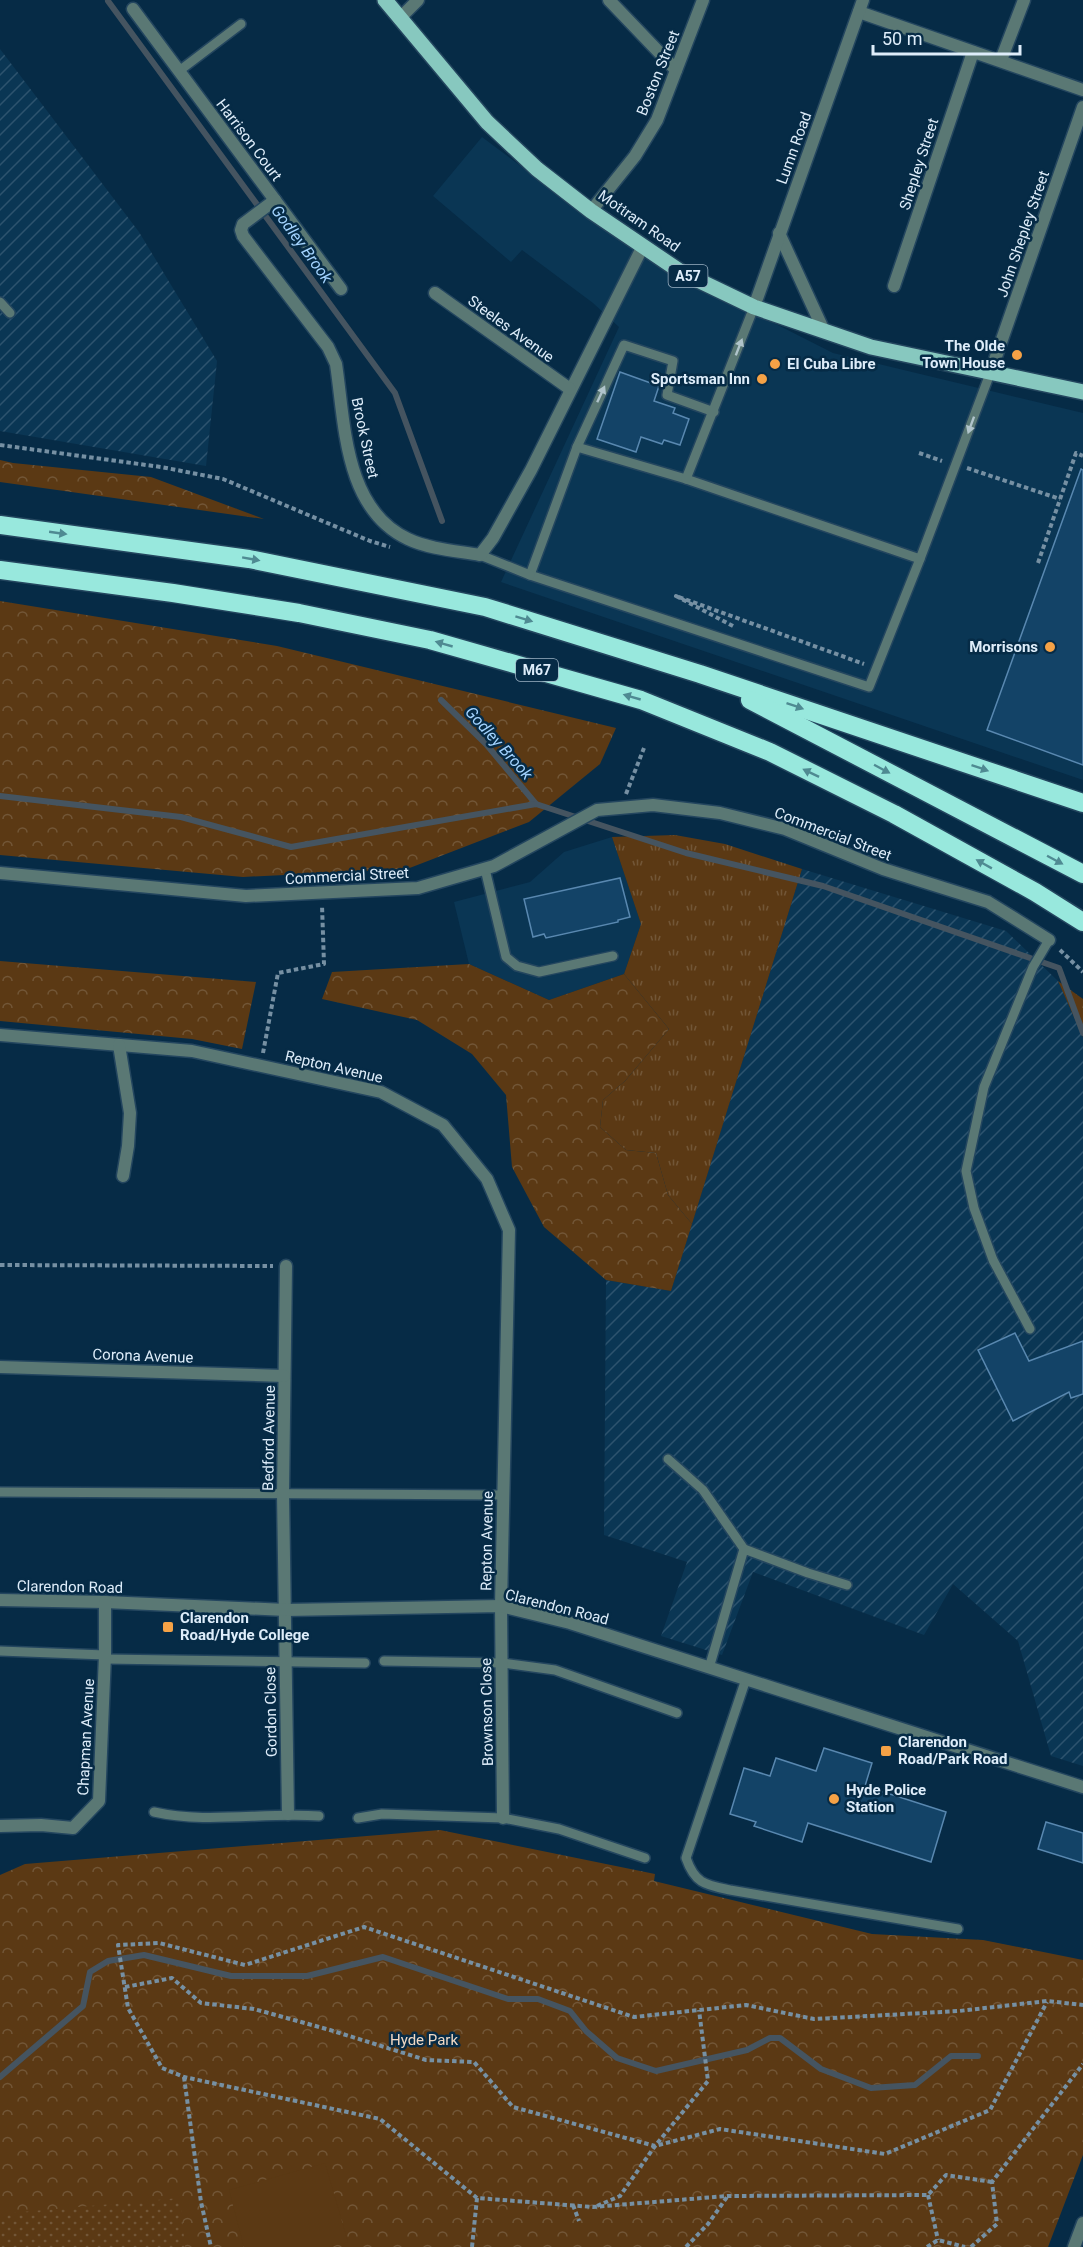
<svg xmlns="http://www.w3.org/2000/svg" width="1083" height="2247" font-family="Roboto,sans-serif">
<style>
.built{fill:#0a3654}
.industrial{fill:url(#industrial-furrows)}
.grass{fill:url(#grass-tufts)}
.forest{fill:url(#forest-crowns)}
.garden{fill:url(#garden-dots)}
.pitch{fill:#5b3914}
.lines{fill:none;stroke-linecap:round;stroke-linejoin:round}
.stream{stroke:#455460;stroke-width:6}
.building{fill:#134367;stroke:#5988b0;stroke-width:1.5}
.service-casing{stroke:#24465f;stroke-width:12}
.minor-casing{stroke:#24465f;stroke-width:15}
.primary-casing{stroke:#24465f;stroke-width:18}
.motorway-casing{stroke:#24465f;stroke-width:21}
.path{stroke:#7690a3;stroke-width:4;stroke-dasharray:4.5 3;stroke-linecap:butt}
.service{stroke:#5a7874;stroke-width:9}
.minor{stroke:#5a7874;stroke-width:12}
.primary{stroke:#87c8bf;stroke-width:15}
.motorway{stroke:#98e8dd;stroke-width:18}
.oneway{fill:#b0c4cb}
.oneway2{fill:#4f8a92}
.poi-dot{fill:#f5a246;stroke:#062b46;stroke-width:2}
.labels{text-anchor:middle;dominant-baseline:central;stroke-width:5;stroke-linejoin:round;paint-order:stroke}
.shield{fill:#062b46;stroke:#9db3c4;stroke-width:1.5}
.shield-label{font-size:14px;font-weight:bold;fill:#deedfa}
.street-label{font-size:15px;fill:#deedfa;stroke:#062b46}
.poi-label{font-size:15px;font-weight:bold;fill:#deedfa;stroke:#062b46;text-anchor:start}
.park-label{font-size:15px;fill:#f1d9c4;stroke:#062b46}
.water-label{font-size:16px;font-style:italic;fill:#a4d4ff;stroke:#062b46}
</style>
<defs>
<pattern id="industrial-furrows" width="10" height="10" patternUnits="userSpaceOnUse" patternTransform="scale(1.5)"><rect width="10" height="10" fill="#0a3654"/><path d="M-1 1l2-2M0 10L10 0M9 11l2-2" fill="none" stroke="#2d536e"/></pattern>
<pattern id="grass-tufts" width="24" height="20" patternUnits="userSpaceOnUse" patternTransform="scale(1.5)"><rect width="24" height="20" fill="#5b3914"/><path d="M3 7l-1-3M5 7V3M7 7l1-3M15 17l-1-3M17 17v-4M19 17l1-3" fill="none" stroke="#725637"/></pattern>
<pattern id="forest-crowns" width="20" height="18" patternUnits="userSpaceOnUse" patternTransform="scale(1.5)"><rect width="20" height="18" fill="#5b3914"/><path d="M2 6a3 3 0 1 1 6 0M12 15a3 3 0 1 1 6 0" fill="none" stroke="#725637"/></pattern>
<pattern id="garden-dots" width="8" height="8" patternUnits="userSpaceOnUse" patternTransform="scale(1.5)"><rect width="8" height="8" fill="#5b3914"/><path d="M2 2h.1M6 6h.1" fill="none" stroke="#725637" stroke-width="1.8" stroke-linecap="round"/></pattern>
</defs>
<rect width="100%" height="100%" fill="#062b46"/>
<g class="built">
<path d="M482,137L553,190L677,274L833,353L1083,413V780L501,582L619,327L593,303L522,250L511,262L433,196Z"/>
<path d="M612,837L641,924L624,974L549,1000L469,964L454,902L530,882L564,852Z"/>
</g>
<g class="industrial">
<path d="M0,49L139,232L217,361L206,466L0,431Z"/>
<path d="M802,869L1006,931L1058,981L1083,1037V1766L1051,1756L1018,1641L953,1584L924,1635L753,1572L722,1655L661,1636L687,1562L604,1535L606,1280L671,1291Z"/>
</g>
<path class="grass" d="M675,835L725,844L802,869L692,1224L668,1195L656,1153L626,1150L600,1127L603,1100L625,1081L669,1029L624,974L641,924L612,837Z"/>
<g class="forest">
<path d="M0,460L13,463L151,477L264,519L0,482Z"/>
<path d="M0,601L277,646L616,728L600,764L529,822L407,869L243,877L0,855Z"/>
<path d="M0,961L256,982L242,1049L192,1039L0,1021Z"/>
<path d="M469,964L549,1000L624,974L669,1029L625,1081L603,1100L600,1127L626,1150L656,1153L668,1195L692,1224L671,1291L606,1280L544,1227L512,1167L506,1095L472,1054L417,1020L322,999L332,972Z"/>
<path d="M1058,981L1083,999V1037Z"/>
<path d="M440,1830L655,1874L654,1881L872,1934L983,1940L1083,1960V2155L1048,2247H0V1875L25,1864Z"/>
</g>
<path class="garden" d="M180,2198L185,2247H0V2214Z"/>
<path class="pitch" d="M325,2163L348,2242L329,2247H244L229,2190Z"/>
<g class="lines">
<g class="stream">
<path d="M108,1L395,393L442,521"/>
<path d="M441,700L486,744L536,804"/>
<path d="M0,796L181,817L291,847L536,804L686,853L823,886L1059,968L1083,1033"/>
<path d="M0,2077L83,2006L90,1972L108,1961L144,1955L231,1976H307L383,1957L508,1999H538L570,2011L586,2031L617,2058L656,2071L747,2050L770,2038H780L821,2069L871,2088L915,2085L951,2056H978"/>
</g>
</g>
<g class="building">
<path d="M620,372L659,386L654,401L675,408L673,413L689,419L680,445L664,440L662,444L641,437L636,452L597,439Z"/>
<path d="M1081,469L1083,470V765L987,730Z"/>
<path d="M620,878L630,917L618,920V922L546,938L544,934L533,937L524,899Z"/>
<path d="M1015,1333L1029,1361L1083,1341V1394L1071,1398L1069,1392L1013,1421L978,1350Z"/>
<path d="M824,1748L872,1763L865,1786L946,1812L931,1862L808,1823L802,1842L754,1826L756,1822L730,1814L744,1768L770,1776L776,1758L816,1771Z"/>
<path d="M1046,1822L1083,1833V1863L1038,1849Z"/>
</g>
<g class="lines">
<defs>
<g id="service">
<path d="M179,71L241,24"/>
<path d="M0,302L10,313"/>
<path d="M714,412L667,395L673,361L624,345L577,447L530,575L869,687L920,559"/>
<path d="M577,447L686,479L920,559L991,371"/>
<path d="M686,479L754,307"/>
<path d="M480,555L530,575"/>
<path d="M485,869L506,957L517,966L539,972L613,956"/>
<path d="M1030,1329L993,1260L974,1208L966,1171L984,1087L1033,967L1049,940"/>
<path d="M668,1459L703,1490L744,1549"/>
<path d="M0,1492L503,1495"/>
<path d="M0,1651L105,1655"/>
<path d="M105,1659L365,1663"/>
<path d="M384,1661L502,1663L555,1670L677,1713"/>
<path d="M709,1668L744,1549L808,1573L847,1585"/>
<path d="M746,1679L686,1858C695,1884 706,1885 730,1890L958,1929"/>
<path d="M154,1812C207,1824 264,1812 319,1816"/>
<path d="M358,1818L382,1814L503,1818L559,1829L645,1858"/>
</g>
<g id="minor">
<path d="M609,0L676,70"/>
<path d="M133,9L341,289"/>
<path d="M859,12L1083,90"/>
<path d="M399,19L418,0"/>
<path d="M1001,60L1024,0"/>
<path d="M275,200L243,224L241,230L243,236L328,347L336,364C345,424 344,509 408,539C429,549 457,551 480,555L493,538L531,470L643,246"/>
<path d="M591,211L635,156L657,120L703,0"/>
<path d="M779,233L824,331"/>
<path d="M894,286L973,52"/>
<path d="M435,293L570,389"/>
<path d="M754,307L863,0"/>
<path d="M991,371L1083,107"/>
<path d="M0,873L246,896L418,888L494,866L597,810L653,805L720,813L785,829L883,869L988,902L1049,940"/>
<path d="M0,1035L192,1051L381,1092L443,1125L487,1179L509,1230L501,1606L503,1818"/>
<path d="M119,1045L130,1113L128,1146L123,1176"/>
<path d="M286,1266L283,1494L288,1814"/>
<path d="M0,1367L284,1376"/>
<path d="M0,1600L105,1602L286,1610L501,1606L570,1623L1083,1787"/>
<path d="M0,1826L41,1825L73,1828L99,1801L105,1655V1602"/>
<path d="M1074,2247L1083,2223"/>
</g>
<path id="primary" d="M385,0L487,122L537,169L591,211L681,272L754,307L871,347L1083,392"/>
<g id="motorway">
<path d="M0,525L249,559L485,607L700,674L1083,803"/>
<path d="M0,570L173,593L299,613L430,640L641,700L770,752L894,814L1035,892L1083,922"/>
<path d="M750,700L1083,874"/>
</g>
</defs>
<use href="#service" class="service-casing"/>
<use href="#minor" class="minor-casing"/>
<use href="#primary" class="primary-casing"/>
<use href="#motorway" class="motorway-casing"/>
<g class="path">
<path d="M0,445L161,467L223,479L370,541L390,547"/>
<path d="M919,453L942,461"/>
<path d="M967,468L1060,499"/>
<path d="M1038,563L1076,453L1083,456"/>
<path d="M733,626L676,596L864,664"/>
<path d="M626,794L644,748"/>
<path d="M1060,950L1083,972"/>
<path d="M263,1053L278,973L324,964L322,905"/>
<path d="M0,1265L273,1266"/>
<path d="M125,1987L172,1978L201,2003L254,2009L330,2030L426,2060L474,2062L513,2107L655,2146L720,2129L885,2154L990,2110L1047,2002"/>
<path d="M184,2077L201,2202L211,2247"/>
<path d="M992,2182L946,2175L928,2195L727,2196L593,2207L477,2198L380,2119L184,2077L162,2068L128,2008L118,1945L159,1943L245,1965L364,1927L634,2017L746,2005L814,2019L959,2011L1047,2001L1083,2005"/>
<path d="M928,2195L938,2240"/>
<path d="M573,2205L579,2221"/>
<path d="M597,2206L620,2196L655,2146L708,2081L699,2010"/>
<path d="M472,2247L477,2198"/>
<path d="M686,2247L708,2224L727,2197"/>
<path d="M927,2247L938,2240L965,2247"/>
<path d="M971,2247L997,2224L992,2182L1083,2064"/>
</g>
<use href="#service" class="service"/>
<use href="#minor" class="minor"/>
<use href="#primary" class="primary"/>
<use href="#motorway" class="motorway"/>
</g>
<defs><path id="oneway-solid" d="M-6-.8H1V-3.2L6.5 0L1 3.2V.8H-6Z" transform="scale(1.5)"/></defs>
<g class="oneway">
<use href="#oneway-solid" transform="translate(739 347) rotate(-69)"/>
<use href="#oneway-solid" transform="translate(601 394) rotate(-65)"/>
<use href="#oneway-solid" transform="translate(971 425) rotate(110)"/>
</g>
<g class="oneway2">
<use href="#oneway-solid" transform="translate(58 533) rotate(8)"/>
<use href="#oneway-solid" transform="translate(251 559) rotate(10)"/>
<use href="#oneway-solid" transform="translate(524 619) rotate(17)"/>
<use href="#oneway-solid" transform="translate(444 644) rotate(-164)"/>
<use href="#oneway-solid" transform="translate(632 697) rotate(-164)"/>
<use href="#oneway-solid" transform="translate(795 706) rotate(19)"/>
<use href="#oneway-solid" transform="translate(980 768) rotate(19)"/>
<use href="#oneway-solid" transform="translate(882 769) rotate(28)"/>
<use href="#oneway-solid" transform="translate(811 773) rotate(-154)"/>
<use href="#oneway-solid" transform="translate(1055 860) rotate(28)"/>
<use href="#oneway-solid" transform="translate(984 864) rotate(-151)"/>
</g>
<g class="poi-dot">
<circle cx="1017" cy="355" r="6"/>
<circle cx="775" cy="364" r="6"/>
<circle cx="762" cy="379" r="6"/>
<circle cx="1050" cy="647" r="6"/>
<rect x="162" y="1621" width="12" height="12" rx="3"/>
<rect x="880" y="1745" width="12" height="12" rx="3"/>
<circle cx="834" cy="1799" r="6"/>
</g>
<g class="labels">
<g class="shield">
<rect x="668.5" y="265" width="39" height="22" rx="4.5"/>
<rect x="516" y="659" width="42" height="22" rx="4.5"/>
</g>
<g class="shield-label">
<text x="688" y="276">A57</text>
<text x="537" y="670">M67</text>
</g>
<g class="street-label">
<text transform="translate(658 73) rotate(-68)">Boston Street</text>
<text transform="translate(249 140) rotate(53)">Harrison Court</text>
<text transform="translate(794 148) rotate(-70)">Lumn Road</text>
<text transform="translate(919 164) rotate(-72)">Shepley Street</text>
<text transform="translate(639 221) rotate(35)">Mottram Road</text>
<text transform="translate(1023 234) rotate(-71)">John Shepley Street</text>
<text transform="translate(511 329) rotate(36)">Steeles Avenue</text>
<text transform="translate(365 438) rotate(78)">Brook Street</text>
<text transform="translate(833 834) rotate(21)">Commercial Street</text>
<text transform="translate(347 876) rotate(-3)">Commercial Street</text>
<text transform="translate(334 1067) rotate(13)">Repton Avenue</text>
<text transform="translate(143 1356) rotate(2)">Corona Avenue</text>
<text transform="translate(269 1438) rotate(-89)">Bedford Avenue</text>
<text transform="translate(487 1541) rotate(-89)">Repton Avenue</text>
<text transform="translate(70 1587) rotate(1)">Clarendon Road</text>
<text transform="translate(557 1607) rotate(14)">Clarendon Road</text>
<text transform="translate(271 1712) rotate(-91)">Gordon Close</text>
<text transform="translate(487 1712) rotate(-91)">Brownson Close</text>
<text transform="translate(86 1737) rotate(-87)">Chapman Avenue</text>
</g>
<g class="poi-label">
<text x="1005" y="346" text-anchor="end">The Olde<tspan x="1005" dy="17">Town House</tspan></text>
<text x="787" y="364">El Cuba Libre</text>
<text x="750" y="379" text-anchor="end">Sportsman Inn</text>
<text x="1038" y="647" text-anchor="end">Morrisons</text>
<text x="180" y="1618">Clarendon<tspan x="180" dy="17">Road/Hyde College</tspan></text>
<text x="898" y="1742">Clarendon<tspan x="898" dy="17">Road/Park Road</tspan></text>
<text x="846" y="1790">Hyde Police<tspan x="846" dy="17">Station</tspan></text>
</g>
<g class="park-label">
<text x="424" y="2040">Hyde Park</text>
</g>
<g class="water-label">
<text transform="translate(302 244) rotate(54)">Godley Brook</text>
<text transform="translate(499 743) rotate(48)">Godley Brook</text>
</g>
</g>
<path d="M873 45v9h147v-9" fill="none" stroke="#deedfa" stroke-width="3"/>
<text x="882" y="45" font-size="18" fill="#deedfa" stroke="#062b46" stroke-width="4.5" paint-order="stroke">50 m</text>
</svg>
